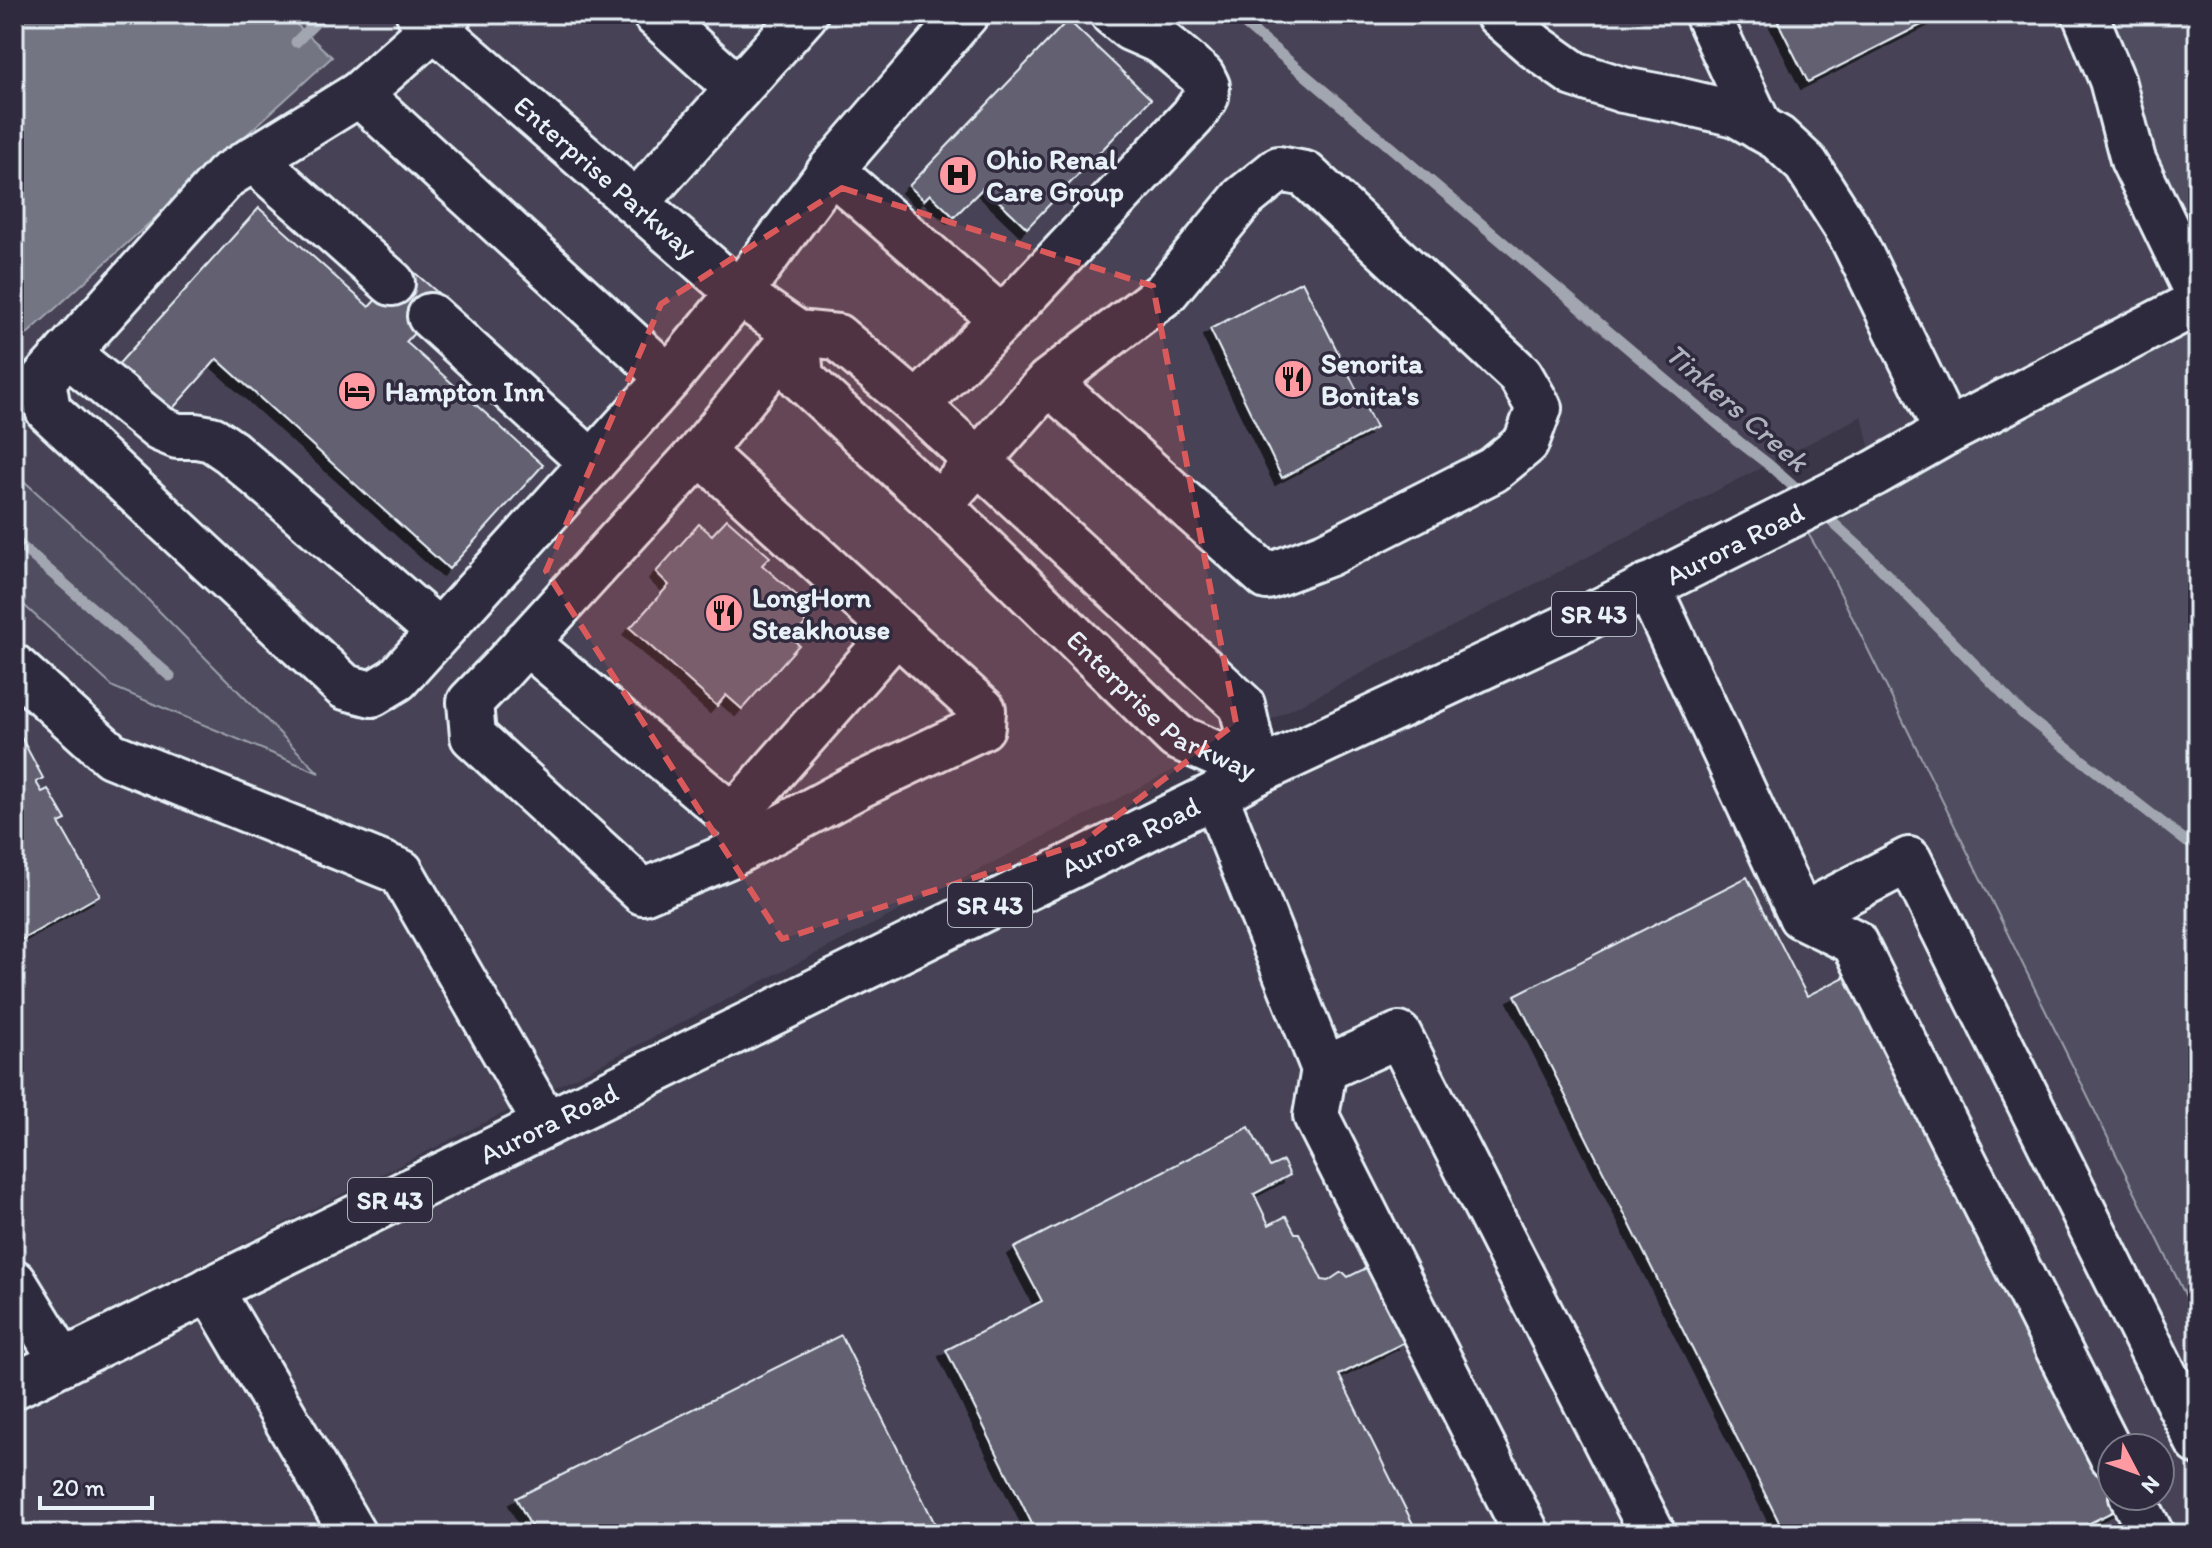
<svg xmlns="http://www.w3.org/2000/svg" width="2212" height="1548" font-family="Itim,sans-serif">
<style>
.built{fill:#464354;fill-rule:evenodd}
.green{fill:#504e5f;stroke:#9ca0ac;stroke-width:2}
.water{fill:#737482;stroke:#a2a6b1;stroke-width:2}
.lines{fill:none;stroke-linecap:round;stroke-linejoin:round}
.stream{stroke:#a2a6b1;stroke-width:11}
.building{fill:#636171;stroke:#e8f1f8;stroke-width:2;filter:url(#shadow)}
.minor-casing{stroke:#e8f1f8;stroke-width:50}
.major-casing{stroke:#e8f1f8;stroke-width:50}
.minor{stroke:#2f2a3d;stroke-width:44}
.major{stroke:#2f2a3d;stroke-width:44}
.marked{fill:#da5a5c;fill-opacity:0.2;stroke:#da5a5c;stroke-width:6;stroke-dasharray:16 10;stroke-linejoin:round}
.labels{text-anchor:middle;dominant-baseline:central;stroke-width:7;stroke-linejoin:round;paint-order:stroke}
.shield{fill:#2f2a3d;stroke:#b0b5c0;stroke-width:2}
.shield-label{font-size:26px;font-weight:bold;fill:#e8f1f8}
.poi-label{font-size:28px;font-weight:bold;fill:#e8f1f8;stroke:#2f2a3d;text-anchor:start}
.street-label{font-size:28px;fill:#e8f1f8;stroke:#2f2a3d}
.water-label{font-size:30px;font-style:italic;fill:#aeb2bd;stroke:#2f2a3d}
</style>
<defs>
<filter id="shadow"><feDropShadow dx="-7" dy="7" stdDeviation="0" flood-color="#0009"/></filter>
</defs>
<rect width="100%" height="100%" fill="#3a3648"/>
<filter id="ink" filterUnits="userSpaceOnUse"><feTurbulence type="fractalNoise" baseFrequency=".0125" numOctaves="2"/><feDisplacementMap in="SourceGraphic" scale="16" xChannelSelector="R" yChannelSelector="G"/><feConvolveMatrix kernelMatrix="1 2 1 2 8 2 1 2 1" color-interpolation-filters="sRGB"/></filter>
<g filter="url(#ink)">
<g class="built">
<path d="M14,14H2198V305L1875,473L1862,416L605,1062L14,1359V596L113,687L317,772L90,541L14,472Z"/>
<path d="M1796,513L1826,564L2198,1321V1534H14V1386ZM2112,1448H2160V1496H2112Z"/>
</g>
<g class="green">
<path d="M2097,14H2198V229L2185,226L2139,139Z"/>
<path d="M2198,302V1321L1826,564L1796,513Z"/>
<path d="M14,472L90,541L319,773L113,687L14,596Z"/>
</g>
<path class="water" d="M14,14H285L332,57L14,346Z"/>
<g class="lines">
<g class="stream">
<path d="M1233,14L1738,441L1768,464L1804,496"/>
<path d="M296,42L324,14"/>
<path d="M1820,511L1864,551L2023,714L2187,842L2198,846"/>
<path d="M14,540L170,676"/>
</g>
</g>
<g class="building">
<path d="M1774,14H1943L1808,82Z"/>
<path d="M1068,20L1151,99L1027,228L984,187L954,217L930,194L924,200L909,186Z"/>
<path d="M259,208L369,307L407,266L445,299L406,342L543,465L449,569L217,359L167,415L115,368Z"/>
<path d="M1302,281L1376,428L1282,478L1210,329Z"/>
<path d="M727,519L770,557L762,565L803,601L805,624L792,638L799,645L742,709L726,695L717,706L630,628L669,585L656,572L699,524L712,535Z"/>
<path d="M14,724L43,778L36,782L42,792L48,789L66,820L59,823L100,895L14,944Z"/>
<path d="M1747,877L1807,996L1854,972L2112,1488V1496L2122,1507L2068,1534H1785L1515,995Z"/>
<path d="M1249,1127L1270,1167L1283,1161L1290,1175L1254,1194L1269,1225L1286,1216L1295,1233H1299L1322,1280L1328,1281L1340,1273H1344L1348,1277L1368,1267L1405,1342L1339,1375L1418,1534H1037L946,1350L1042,1301L1014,1248Z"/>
<path d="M841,1335L940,1534H535L516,1498Z"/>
</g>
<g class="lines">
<defs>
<g id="minor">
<path id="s1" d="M419,14L739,293L797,333L837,337L917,405L1242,705L1257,772"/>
<path d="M449,14L359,94L226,176L43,380L48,410L345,687L372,694L397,679L669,378L739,293L831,170L966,14"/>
<path d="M655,14L738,89"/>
<path d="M1498,14L1536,47L1574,74L1623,90L1677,100L1736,114L1778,138L1806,164L1850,233L1947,432"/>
<path d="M1707,14L1760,128"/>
<path d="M2085,14L2112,80L2133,160L2198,295"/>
<path d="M359,94L669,378"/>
<path d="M253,159L392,283"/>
<path d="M831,170L1002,319"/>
<path d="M637,202L805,14"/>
<path d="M430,316L592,463"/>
<path id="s2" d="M797,333L801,378L939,505L1177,737L1257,772"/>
<path d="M67,353L160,429L177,436H196L212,439L231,452L439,632"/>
<path d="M917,405L1002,319L1193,116L1206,97L1207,86L1202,76L1162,42L1130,28L1113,14"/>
<path d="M700,452L983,710L982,727L858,786L726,857L643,892L473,736L470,702L502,669L700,452L797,333"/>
<path d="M939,505L1048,382L1165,293L1243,198L1279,169L1305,174L1520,375L1539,408L1526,443L1493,470L1327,554L1267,577L1048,382"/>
<path d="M1648,586L1801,916L1854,942L2112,1456"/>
<path d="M526,642L733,817L896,632"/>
<path d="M14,667L111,755L401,872L546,1124"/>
<path d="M1215,795L1324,1069L1316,1116L1527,1534"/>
<path d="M1801,916L1909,860L2198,1442"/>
<path d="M1324,1069L1399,1035L1653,1534"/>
<path d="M14,1282L63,1362"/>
<path d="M210,1289L353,1534"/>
<path d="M2132,1496L2151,1534"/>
</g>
<g id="major">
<path id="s3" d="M14,1386L1215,795L1257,772L1580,621L1875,473L1947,432L2198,302"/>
</g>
</defs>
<use href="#minor" class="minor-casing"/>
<use href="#major" class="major-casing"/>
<use href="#minor" class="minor"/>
<use href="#major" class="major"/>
</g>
</g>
<path class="marked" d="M842,188L1153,286L1236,723L1082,843L782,939L546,571L661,304Z"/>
<defs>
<symbol id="hospital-disc" viewBox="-11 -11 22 22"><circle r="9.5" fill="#ff9aa2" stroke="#2f2a3d"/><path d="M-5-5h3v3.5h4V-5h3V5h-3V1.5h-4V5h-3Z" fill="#111"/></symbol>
<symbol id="restaurant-disc" viewBox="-11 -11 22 22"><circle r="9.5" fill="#ff9aa2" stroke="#2f2a3d"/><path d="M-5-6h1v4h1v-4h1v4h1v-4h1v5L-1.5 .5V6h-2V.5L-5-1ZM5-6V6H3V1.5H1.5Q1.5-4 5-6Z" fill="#111"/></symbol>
<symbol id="hotel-disc" viewBox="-11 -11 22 22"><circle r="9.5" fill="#ff9aa2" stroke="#2f2a3d"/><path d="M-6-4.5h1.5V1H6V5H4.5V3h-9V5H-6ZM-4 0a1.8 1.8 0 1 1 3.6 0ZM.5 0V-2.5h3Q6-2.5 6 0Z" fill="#111"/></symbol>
</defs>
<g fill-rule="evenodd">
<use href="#hospital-disc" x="936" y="153" width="44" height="44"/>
<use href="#restaurant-disc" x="1271" y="357" width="44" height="44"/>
<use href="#hotel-disc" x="335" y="369" width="44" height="44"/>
<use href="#restaurant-disc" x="702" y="591" width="44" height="44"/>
</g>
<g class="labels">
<g class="shield">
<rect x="1552" y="592" width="84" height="44" rx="6"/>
<rect x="948" y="883" width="84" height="44" rx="6"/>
<rect x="348" y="1178" width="84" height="44" rx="6"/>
</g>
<g class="shield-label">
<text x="1594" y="614">SR 43</text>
<text x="990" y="905">SR 43</text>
<text x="390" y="1200">SR 43</text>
</g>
<g class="poi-label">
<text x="986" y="159">Ohio Renal<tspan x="986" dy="32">Care Group</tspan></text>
<text x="1321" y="363">Senorita<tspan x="1321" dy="32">Bonita's</tspan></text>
<text x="385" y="391">Hampton Inn</text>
<text x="752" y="597">LongHorn<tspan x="752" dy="32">Steakhouse</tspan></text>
</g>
<g class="street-label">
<text stroke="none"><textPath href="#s1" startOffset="248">Enterprise Parkway</textPath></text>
<text stroke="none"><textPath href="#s3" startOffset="1916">Aurora Road</textPath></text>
<text stroke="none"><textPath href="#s2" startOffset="534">Enterprise Parkway</textPath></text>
<text stroke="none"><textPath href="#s3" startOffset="1244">Aurora Road</textPath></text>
<text stroke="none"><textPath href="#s3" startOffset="596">Aurora Road</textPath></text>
</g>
<g class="water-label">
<text transform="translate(1737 407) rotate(41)">Tinkers Creek</text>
</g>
</g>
<rect width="2212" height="1548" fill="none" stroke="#2f2a3d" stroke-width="48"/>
<rect x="24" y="24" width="2164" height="1500" fill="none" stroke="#e8f1f8" stroke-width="3" filter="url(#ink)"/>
<g transform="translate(2136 1472) rotate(131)"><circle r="38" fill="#2f2a3d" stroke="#797a88" stroke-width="2"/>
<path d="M0-6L14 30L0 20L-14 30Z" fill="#ff9aa2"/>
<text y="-12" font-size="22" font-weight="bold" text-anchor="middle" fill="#e8f1f8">N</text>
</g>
<path d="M40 1496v12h112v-12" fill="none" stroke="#e8f1f8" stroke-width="4"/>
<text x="52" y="1496" font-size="24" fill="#e8f1f8" stroke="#2f2a3d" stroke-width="6" paint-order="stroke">20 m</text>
</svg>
